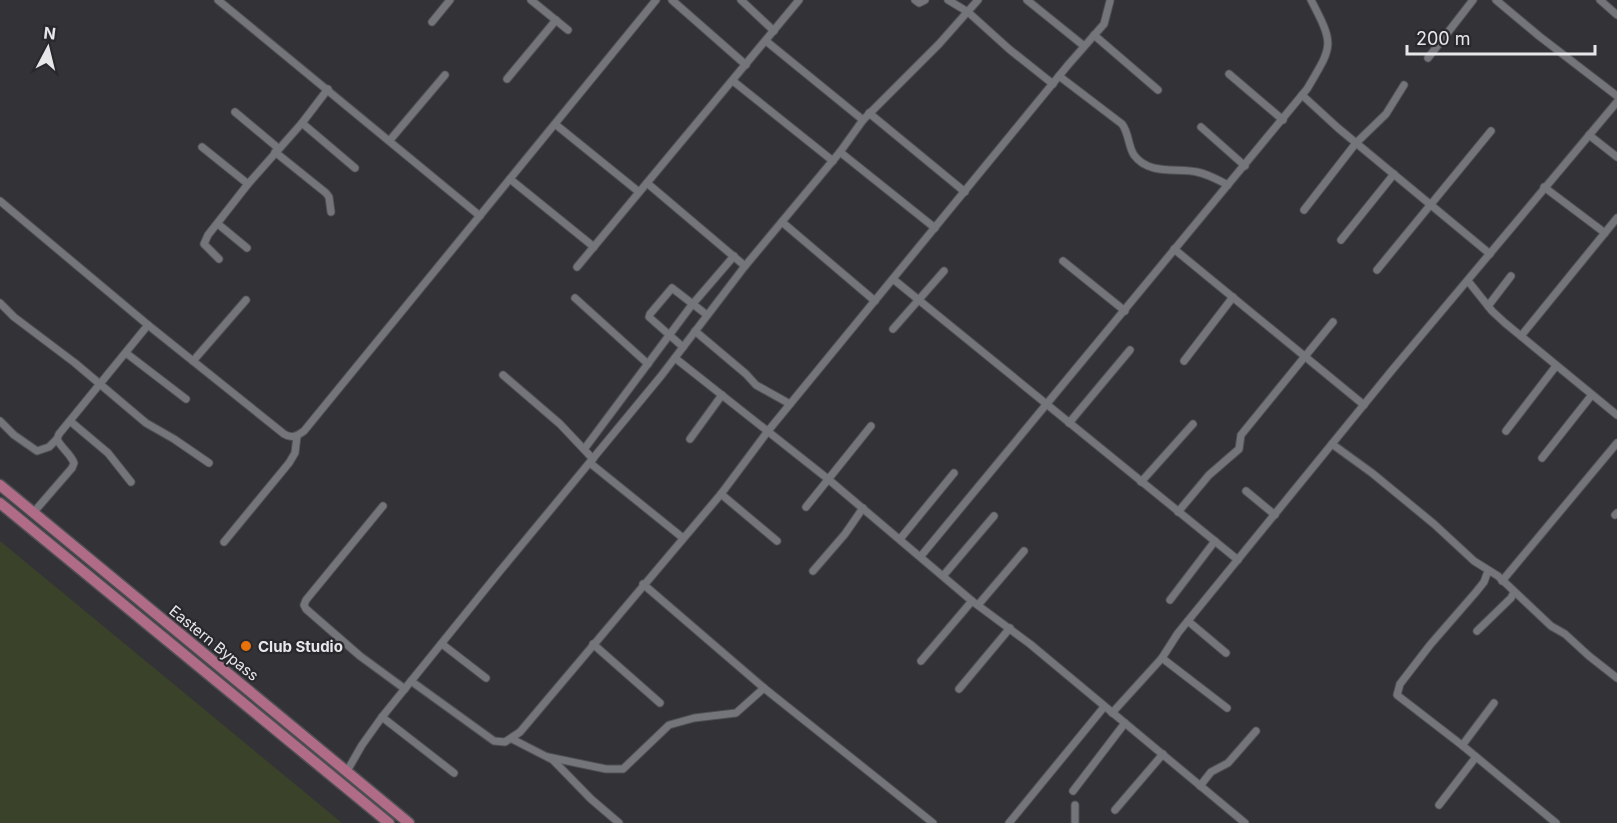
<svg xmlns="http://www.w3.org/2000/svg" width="1617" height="823" font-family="Inter,sans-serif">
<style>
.green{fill:#3a422a}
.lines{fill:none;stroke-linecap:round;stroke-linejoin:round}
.minor-casing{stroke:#4f5054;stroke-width:9}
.primary-casing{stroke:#4f5054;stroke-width:13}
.minor{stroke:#74757a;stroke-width:7}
.primary{stroke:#b06c86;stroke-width:10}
.food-dot{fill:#e8710a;stroke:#29292d;stroke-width:2}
.labels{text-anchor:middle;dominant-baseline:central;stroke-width:4.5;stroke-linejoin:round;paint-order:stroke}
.street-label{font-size:15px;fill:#e7e7ea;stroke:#29292d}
.poi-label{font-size:15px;font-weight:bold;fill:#e7e7ea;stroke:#29292d;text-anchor:start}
</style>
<rect width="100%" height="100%" fill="#333337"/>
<path class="green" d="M0,541L342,823H0Z"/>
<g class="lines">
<defs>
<g id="minor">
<path d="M218,0L480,216"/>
<path d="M531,0L568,30"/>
<path d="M672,0L746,65"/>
<path d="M741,0L774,31"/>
<path d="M915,0L919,3L925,0"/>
<path d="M948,0L968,12L1009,49L1053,84"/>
<path d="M1027,0L1084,46"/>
<path d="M1496,0L1539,36L1617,96"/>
<path d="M1600,0L1617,15"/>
<path d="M432,22L450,0"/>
<path d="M1094,35L1158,90"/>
<path d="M766,41L863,120"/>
<path d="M1428,58L1473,0"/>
<path d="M1229,74L1283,120"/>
<path d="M1059,76L1122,124C1129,133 1128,146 1134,155C1148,175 1177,168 1197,172C1208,174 1218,180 1228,185"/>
<path d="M507,79L556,20"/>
<path d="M733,81L833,161"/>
<path d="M1302,95L1338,128L1490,254"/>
<path d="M235,112L278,148"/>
<path d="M869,113L965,192"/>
<path d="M302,123L355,168"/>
<path d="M555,124L639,192"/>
<path d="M1201,127L1245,166"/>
<path d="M1589,135L1617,157"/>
<path d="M390,140L445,75"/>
<path d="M202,147L248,184"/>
<path d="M275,152L326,193L329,197L331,212"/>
<path d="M840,152L935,228"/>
<path d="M510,179L594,247"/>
<path d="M647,183L745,266"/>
<path d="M1544,187L1605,233"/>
<path d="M0,201L148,325L284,434C292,439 297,436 304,431L656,0"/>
<path d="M1304,210L1356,143L1386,114L1404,85"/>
<path d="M782,222L875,301"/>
<path d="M218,224L247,248"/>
<path d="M1341,240L1394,174"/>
<path d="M1174,249L1364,405"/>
<path d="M219,259L204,244L208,235L248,184L302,123L328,89"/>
<path d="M1063,261L1125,311"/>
<path d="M577,267L799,0"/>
<path d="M1377,270L1491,131"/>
<path d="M893,279L1238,560"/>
<path d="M1468,281L1492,311L1505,323L1617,415"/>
<path d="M575,298L648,364"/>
<path d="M0,303L14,317L75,363L146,423L174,439L209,463"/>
<path d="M1488,306L1511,276"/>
<path d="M893,329L944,271"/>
<path d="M695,331L746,374L756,385L790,404"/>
<path d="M1521,336L1617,218"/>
<path d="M683,347L649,317L650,314L672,288L707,315"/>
<path d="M126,353L186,399"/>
<path d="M675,358L828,479L972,601L1030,644L1245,823"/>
<path d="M193,361L246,300"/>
<path d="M1184,361L1233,297"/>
<path d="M503,375L560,424L593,459"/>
<path d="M0,421L14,435L37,451L49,447L57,439"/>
<path d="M70,421L108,453L131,482"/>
<path d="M1069,423L1130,350"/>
<path d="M1506,431L1556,366"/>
<path d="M690,439L722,395"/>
<path d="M1332,444L1372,473L1434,524L1474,561L1498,576L1551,626L1565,634L1589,656L1617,678"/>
<path d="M585,448L691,306L734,256"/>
<path d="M1542,458L1591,396"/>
<path d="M590,463L683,538"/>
<path d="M1141,482L1193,424"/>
<path d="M1246,491L1275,515"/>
<path d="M721,494L777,541"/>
<path d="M383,506L306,600L304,605L306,609L360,656L405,689"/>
<path d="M806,507L871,426"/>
<path d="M1178,512L1209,475L1239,449L1241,435L1333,322"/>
<path d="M33,513L72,468L74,463C70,453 61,448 57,439L59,434L148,325"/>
<path d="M1615,515L1617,513"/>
<path d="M900,539L954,473"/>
<path d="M224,542L289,463L295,453L297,436"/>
<path d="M921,556L1307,89C1333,45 1335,46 1311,0"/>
<path d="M813,571L845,534L863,508"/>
<path d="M943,576L994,516"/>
<path d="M1502,581L1617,443"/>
<path d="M643,584L764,688L933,823"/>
<path d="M1170,600L1215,541"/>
<path d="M978,605L1024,551"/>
<path d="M1188,621L1226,653"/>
<path d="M1477,631L1511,598L1514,592"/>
<path d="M442,644L486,678"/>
<path d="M593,644L660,703"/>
<path d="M1162,658L1227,708"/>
<path d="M921,661L972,601"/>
<path d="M411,681L494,741L505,742L520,732L721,494L768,431L1068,65L1104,24L1110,1"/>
<path d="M959,689L1010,628"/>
<path d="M1494,703L1464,743L1463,746L1556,823"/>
<path d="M1112,713L1162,658L1178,633L1393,369L1617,102"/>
<path d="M382,717L454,773"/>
<path d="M512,739L553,760L591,799L619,823"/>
<path d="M1463,746L1397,695L1400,684L1430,645L1476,592L1484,582L1488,571"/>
<path d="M548,757L606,769H623L669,725L694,718L736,713L764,688"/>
<path d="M347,771L362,745L382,717L500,571L661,376L745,266L840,152L863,120L939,44L978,0"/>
<path d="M1200,786L1211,772L1228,763L1256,731"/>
<path d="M1073,791L1125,723"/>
<path d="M1075,805V823"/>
<path d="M1439,805L1476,757"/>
<path d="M1115,810L1163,754"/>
<path d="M1009,823L1104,707"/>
</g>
<g id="primary">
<path d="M0,485L409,823"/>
<path d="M0,503L389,823"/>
</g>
</defs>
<use href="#minor" class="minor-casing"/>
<use href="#primary" class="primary-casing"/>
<use href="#minor" class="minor"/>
<use href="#primary" class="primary"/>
</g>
<circle class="food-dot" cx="246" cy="646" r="6"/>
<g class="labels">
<g class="street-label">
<text transform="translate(214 643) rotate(39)">Eastern Bypass</text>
</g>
<g class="poi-label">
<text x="258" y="646">Club Studio</text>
</g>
</g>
<g transform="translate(48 48) rotate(7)" stroke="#29292d" stroke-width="4.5" paint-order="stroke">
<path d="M0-4.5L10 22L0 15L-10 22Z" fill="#e7e7ea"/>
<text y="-9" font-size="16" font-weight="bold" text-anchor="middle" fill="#e7e7ea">N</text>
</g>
<path d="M1407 45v9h188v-9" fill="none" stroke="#e7e7ea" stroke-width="3"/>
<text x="1416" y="45" font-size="18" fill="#e7e7ea" stroke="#29292d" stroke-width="4.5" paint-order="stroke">200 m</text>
</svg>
